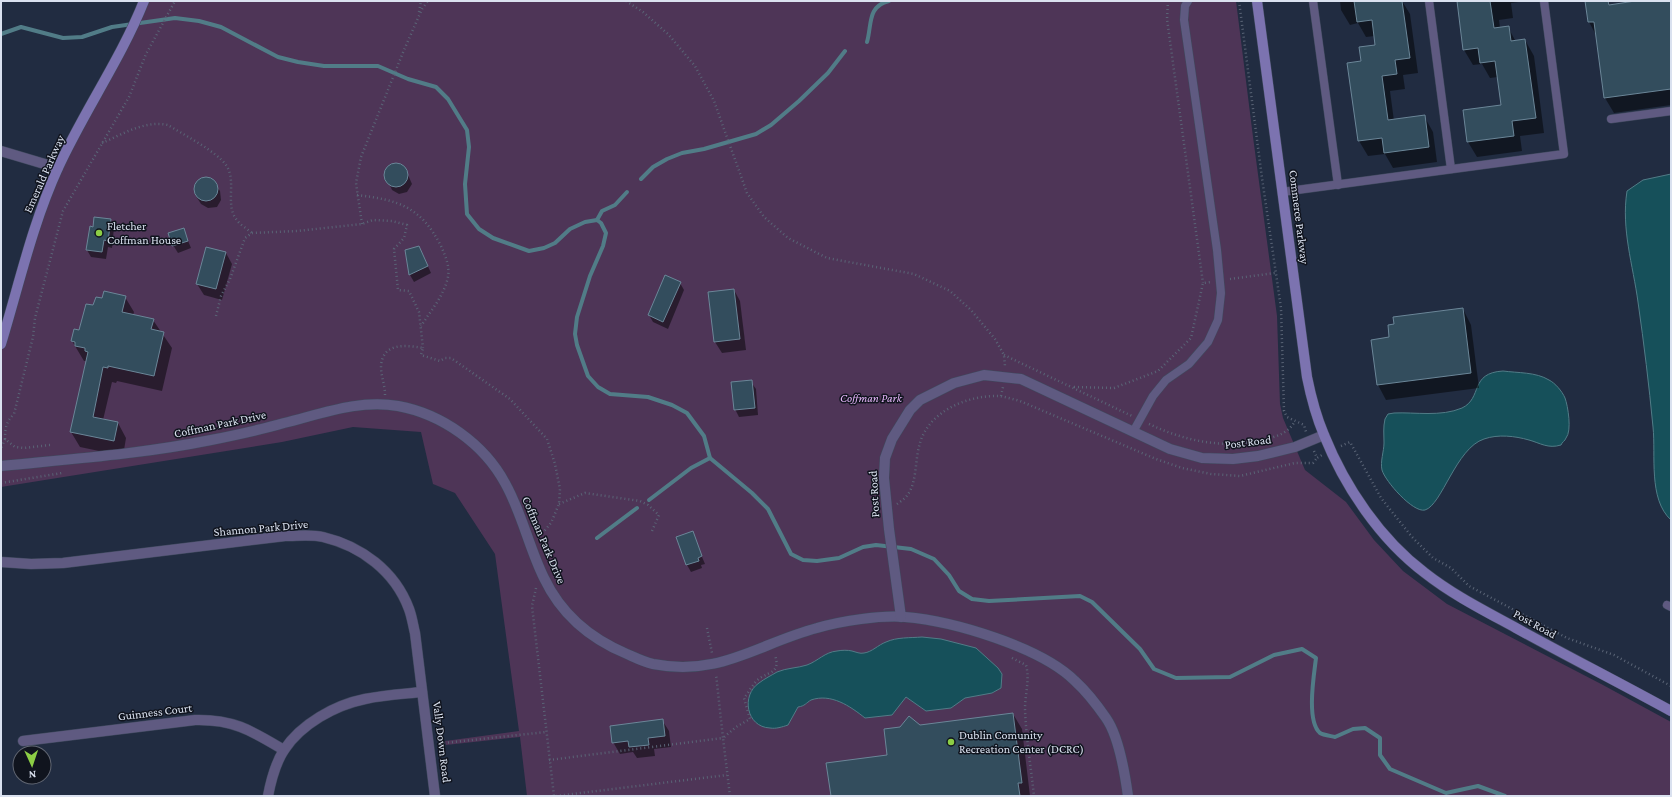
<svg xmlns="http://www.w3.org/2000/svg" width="1672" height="797" font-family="'Crimson Pro',serif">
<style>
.green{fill:#4e3557}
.water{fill:#16505a;stroke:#517c87}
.shadow{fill:#0007}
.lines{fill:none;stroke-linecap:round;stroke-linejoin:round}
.stream{stroke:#517c87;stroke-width:4}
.building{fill:#334d5d;stroke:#6b8698}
.lane-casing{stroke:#3f495d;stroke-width:9}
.street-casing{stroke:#3f495d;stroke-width:11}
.secondary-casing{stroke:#3f495d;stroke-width:11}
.path{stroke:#5a6476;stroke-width:2.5;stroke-dasharray:1 3;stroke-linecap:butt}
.lane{stroke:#5f5a81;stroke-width:8}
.street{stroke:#5f5a81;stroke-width:10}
.secondary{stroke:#7c73b0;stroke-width:10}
.poi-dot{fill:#8cce45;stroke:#10141e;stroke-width:1.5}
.labels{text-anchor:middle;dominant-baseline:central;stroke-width:3;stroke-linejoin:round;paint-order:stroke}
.street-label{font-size:12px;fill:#dae1ef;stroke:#10141e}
.poi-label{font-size:12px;fill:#dae1ef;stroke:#10141e;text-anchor:start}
.park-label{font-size:12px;font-style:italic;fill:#e7b6fa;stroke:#10141e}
</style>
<rect width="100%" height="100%" fill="#212c41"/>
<path class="green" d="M144,1H1236L1253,137L1277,316L1280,404L1283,418L1305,470L1346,502L1374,540L1403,571L1447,604L1603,685L1671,722V796H527L520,737L446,745L445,741L519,731L495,554L455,493L433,484L421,432L353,427L282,442L1,487V344L58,168Z"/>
<g class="water">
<path d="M1671,174V520C1648,499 1656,455 1653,427C1649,385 1644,344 1638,302C1633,265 1621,229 1627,191L1643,180Z"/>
<path d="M1503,371C1518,373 1536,372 1549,380C1555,383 1562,391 1565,398C1568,406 1572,431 1566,438C1565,441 1562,442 1561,445C1548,449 1540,443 1529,440C1515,436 1498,434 1484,439C1456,448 1442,505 1425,510C1413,513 1385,481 1382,470C1380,462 1384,451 1384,443C1384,435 1383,427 1385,419L1388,414L1394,413C1415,412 1441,417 1462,408C1483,398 1469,373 1503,371Z"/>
<path d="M922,637L941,639L976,648L998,668L1002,674L1001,688L992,693L965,698L951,708L926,711L906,697L892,715L865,718C850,706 831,693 811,700C806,703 805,706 798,707L788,725C782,727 776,729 770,728C746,727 741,695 759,683C764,679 772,675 777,672C786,668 798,668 807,665C818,661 825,652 837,651C842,650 848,650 852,651C856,652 860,654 864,653C872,652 878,645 886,642C897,637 910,638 922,637Z"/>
</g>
<g class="shadow">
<path d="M1340,1H1402L1410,14L1418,73L1403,75L1405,89L1390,91L1394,121L1424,116L1433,132L1437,162L1393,168L1385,154L1368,156L1359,141L1349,64L1362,62L1377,46L1375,36L1366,37L1358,23L1350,25L1341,10Z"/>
<path d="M1458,1H1526L1511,3L1513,18L1499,20L1500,28L1508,27L1516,42L1525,40L1534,56L1544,133L1520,136L1522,151L1477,157L1468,142L1502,106L1498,77L1490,78L1482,64L1473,65L1464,50Z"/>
<path d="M1594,1H1608L1611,5L1636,1H1671V105L1614,113L1605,98L1596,35L1589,22Z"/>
<path d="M397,164L405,168L412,184L407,192L399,194L392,190L385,173L389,166Z"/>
<path d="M208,178L215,184L220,191L221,200L217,207L208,208L201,204L196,196L194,187L200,180Z"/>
<path d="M110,220L114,227L112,248L108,247L106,259L91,257L87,250L94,228Z"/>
<path d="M183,229L191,248L178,253L173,245Z"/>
<path d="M419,247L431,273L414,282L410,275L407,251Z"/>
<path d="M226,253L232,264L222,300L204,295L197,284Z"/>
<path d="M680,283L684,290L668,329L653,322L649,315Z"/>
<path d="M734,290L740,301L746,350L722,353L715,342L709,293Z"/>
<path d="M125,297L134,312L133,315L153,320L172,348L162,391L117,381L116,383L112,382L103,420L118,423L126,438L123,456L80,447L71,432L87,361H84L72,341L94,307L103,299Z"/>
<path d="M1463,309L1471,325L1479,388L1386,400L1378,385L1391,338Z"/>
<path d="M751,382L756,389L758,415L739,417L735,409Z"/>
<path d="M692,533L705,564L701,565L702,568L691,572L687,565Z"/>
<path d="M1013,714L1022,729L1030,796H832L888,756L920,726Z"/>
<path d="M662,720L669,731L671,747L654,749L655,756L637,758L633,752L620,754L613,742Z"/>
</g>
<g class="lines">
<g class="stream">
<path d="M1,34L21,27L63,38L82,37L112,27L175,18L199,21L221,27L278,57L298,62L324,66H378L408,79L436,87L448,99L467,130L469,147L465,184L467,214L479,229L493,238L529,251L544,248L555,243L570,229L585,222L597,220L601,223L606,233L603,246L590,276L577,317L575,334L577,345L588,376L598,387L610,394L648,397L672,405L687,413L704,436L710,458L752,493L768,509L791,554L803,560L817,561L839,558L863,547L876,545L911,549L934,559L949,575L959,591L972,599L989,601L1080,596L1092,602L1140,649L1154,669L1176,678L1230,677L1274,655L1302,649L1316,658C1314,675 1306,721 1320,733C1323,735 1331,736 1335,737L1353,729L1365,728L1380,738V755L1390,769L1446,793L1478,786L1505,796"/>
<path d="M867,42C872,25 867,6 889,1"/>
<path d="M641,179L653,167L667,159L682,153L704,149L756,134L771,125L799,101L828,73L845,51"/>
<path d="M597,220L602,211L615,205L627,192"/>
<path d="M649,500L691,468L710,458"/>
<path d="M597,538L637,508"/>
</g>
</g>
<g class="building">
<path d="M1354,1H1402L1410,58L1395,60L1397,74L1382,76L1388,120L1425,115L1429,147L1384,153L1382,138L1358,141L1347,63L1361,61L1359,47L1375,45L1372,20L1357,22Z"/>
<path d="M1457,1H1490L1494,28L1509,26L1511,41L1525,39L1536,118L1512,121L1514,136L1467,142L1463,110L1501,105L1495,61L1480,63L1478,48L1463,50Z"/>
<path d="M1585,1H1608L1609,5L1635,1H1671V89L1604,98L1594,22H1588Z"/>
<circle cx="396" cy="175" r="12"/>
<circle cx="206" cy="189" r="12"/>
<path d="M94,217L111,219L108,241L104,240L102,252L86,250L90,226L93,227Z"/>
<path d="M184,228L188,241L172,246L168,233Z"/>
<path d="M419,246L428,266L409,275L405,250Z"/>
<path d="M206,247L226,252L216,289L196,284Z"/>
<path d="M665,275L681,282L663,322L648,315Z"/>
<path d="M734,289L740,339L714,342L708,292Z"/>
<path d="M104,291L126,296L122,312L154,319L151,329L164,332L154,376L108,366V368L103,367L93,417L118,422L114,441L70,432L88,352L85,351V348L75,346V342L71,341L74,329L79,330L86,304L93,305L96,297L102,298Z"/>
<path d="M1463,308L1471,373L1377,385L1371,340L1389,337L1388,325L1394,324L1393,317Z"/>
<path d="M752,380L755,408L734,410L731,382Z"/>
<path d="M693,531L702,556L698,558L699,561L686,565L676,537Z"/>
<path d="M1013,713L1022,783H1018L1020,796H831L826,763L887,755L884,729L900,727L909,716L920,725Z"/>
<path d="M663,719L665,736L648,738L649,745L629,747L628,741L612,743L610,726Z"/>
</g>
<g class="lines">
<defs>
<g id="lane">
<path d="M1313,1L1338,185"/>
<path d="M1429,1L1451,169"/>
<path d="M1611,119L1671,111"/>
<path d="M1282,192L1564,154L1544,1"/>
<path d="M1133,432L1153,396L1166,380L1189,364L1208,342L1218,320L1221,293L1217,250L1184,20L1185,6L1188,1"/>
<path d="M1667,605L1671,607"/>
</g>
<g id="street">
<path d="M1,151L58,168"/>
<path d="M1,466C71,459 142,454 211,440C236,435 260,430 284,423C321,414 359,399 398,406C442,414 484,444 505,483C522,513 529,548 544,578C561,614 591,639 627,654C636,658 644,662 653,664C720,677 757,644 817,628C841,621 880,615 905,617C953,621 1041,647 1075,681C1086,691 1097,705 1106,718C1118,735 1125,774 1128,796"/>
<path d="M1,562L31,564L63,563L285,536C298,536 311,534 323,537C361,546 395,571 409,609C412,617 413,625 415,633L435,796"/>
<path d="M901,617L889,529L884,478L885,458L892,439L910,410L920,400L954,383L984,375L1021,379L1170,449L1202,458L1233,459L1258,456L1295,447L1324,435"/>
<path d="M23,741L195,720C234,719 252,731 284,750"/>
<path d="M268,796C271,780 275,764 284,750C301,724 335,705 365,699C384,695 403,694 422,692"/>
</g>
<g id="secondary">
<path d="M1257,1L1307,377C1311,397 1316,416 1324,435C1345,487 1380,539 1425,573C1453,595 1485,611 1516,628C1567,656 1620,683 1671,711"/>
<path d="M1,344C19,285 32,225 58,168C84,111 121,59 144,1"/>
</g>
</defs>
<use href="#lane" class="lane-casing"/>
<use href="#street" class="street-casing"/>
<use href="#secondary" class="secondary-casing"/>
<g class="path">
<path d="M626,1L643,12L668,34L695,66L714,101L747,193L764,217L788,238L827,258L914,274L950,291L971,310L995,339L1004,355L1005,366"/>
<path d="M1168,1L1167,19L1203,283"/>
<path d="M1239,1L1262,178L1281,308L1284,411L1287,417L1304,425L1306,432"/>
<path d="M419,12L421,1"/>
<path d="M102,143C123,134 145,120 168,125C184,135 216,151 226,165C237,181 225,203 236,219C239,224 247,229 252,233"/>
<path d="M357,195C399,200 421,207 441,246C446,258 451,268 447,281C442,298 430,312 421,326"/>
<path d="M362,224L356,183L361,157L404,50L422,9L428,1"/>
<path d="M1230,279L1275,273"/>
<path d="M216,316L221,296L230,279L245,238L252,233L297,231L362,224L373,220L392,221L407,225L404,238L394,249L398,290L409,291L419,312L423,348"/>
<path d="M1004,355L1132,416"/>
<path d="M1074,387L1114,388L1158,371L1191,338L1203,283L1211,282"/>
<path d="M385,395C385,385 381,376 381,367C382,342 406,345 423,348L421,355L440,361L445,358H451L510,399L547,439L555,464L560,489L559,504L551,523L545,530L538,535"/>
<path d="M1001,396L1003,387"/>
<path d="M1149,424C1185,441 1222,449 1262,440C1275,437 1288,434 1295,421"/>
<path d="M1,439H5L1,449"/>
<path d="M50,445L24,448L15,447L5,439C5,428 6,422 14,414L33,337L35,318L63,211L129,97L146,54L175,1"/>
<path d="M1341,446L1350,442L1381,498L1412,537L1433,558L1451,568L1469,586L1567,638L1614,655L1671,686"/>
<path d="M1314,451L1317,458L1322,455"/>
<path d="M1,483L62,473"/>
<path d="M559,504L585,493L640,501L648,505L659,515L652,531"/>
<path d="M897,504C901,501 906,498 908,494C917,482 915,458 920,443C929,411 968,395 999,396C1006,397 1013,399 1020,401L1156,459L1182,468L1211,474L1240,476L1295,463H1313L1317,458"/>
<path d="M536,588L532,606L554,796"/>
<path d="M707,628L712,653"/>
<path d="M1012,658L1026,665C1030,680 1025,694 1025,709C1026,738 1031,767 1034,796"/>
<path d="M444,743L546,732"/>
<path d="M549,760L723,738L716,674"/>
<path d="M556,796L727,775"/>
<path d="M730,796L723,738L736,727L750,719L744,698C749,692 754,682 760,678C772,671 780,672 775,655"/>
</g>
<use href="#lane" class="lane"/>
<use href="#street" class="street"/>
<use href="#secondary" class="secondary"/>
</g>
<g class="poi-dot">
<circle cx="99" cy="233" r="4"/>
<circle cx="951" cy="742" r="4"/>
</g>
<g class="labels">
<g class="street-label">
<text transform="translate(44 174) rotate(-66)">Emerald Parkway</text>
<text transform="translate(1299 217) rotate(83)">Commerce Parkway</text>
<text transform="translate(220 424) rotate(-12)">Coffman Park Drive</text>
<text transform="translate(1248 442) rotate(-7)">Post Road</text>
<text transform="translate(874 494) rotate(-93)">Post Road</text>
<text transform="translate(261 528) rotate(-5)">Shannon Park Drive</text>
<text transform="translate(544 540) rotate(67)">Coffman Park Drive</text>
<text transform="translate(1535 624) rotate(29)">Post Road</text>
<text transform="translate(155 712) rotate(-7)">Guinness Court</text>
<text transform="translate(442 742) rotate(83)">Vally Down Road</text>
</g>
<g class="poi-label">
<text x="107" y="226">Fletcher<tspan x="107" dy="14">Coffman House</tspan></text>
<text x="959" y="735">Dublin Comunity<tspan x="959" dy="14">Recreation Center (DCRC)</tspan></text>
</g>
<g class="park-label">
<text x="871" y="398">Coffman Park</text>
</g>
</g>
<rect width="1672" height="797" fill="none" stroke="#dae1ef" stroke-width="4"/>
<g transform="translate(32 765) rotate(177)"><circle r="19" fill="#10141e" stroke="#616672"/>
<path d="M0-3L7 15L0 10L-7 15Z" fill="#8cce45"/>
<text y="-6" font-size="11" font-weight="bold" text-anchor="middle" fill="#dae1ef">N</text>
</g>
</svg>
